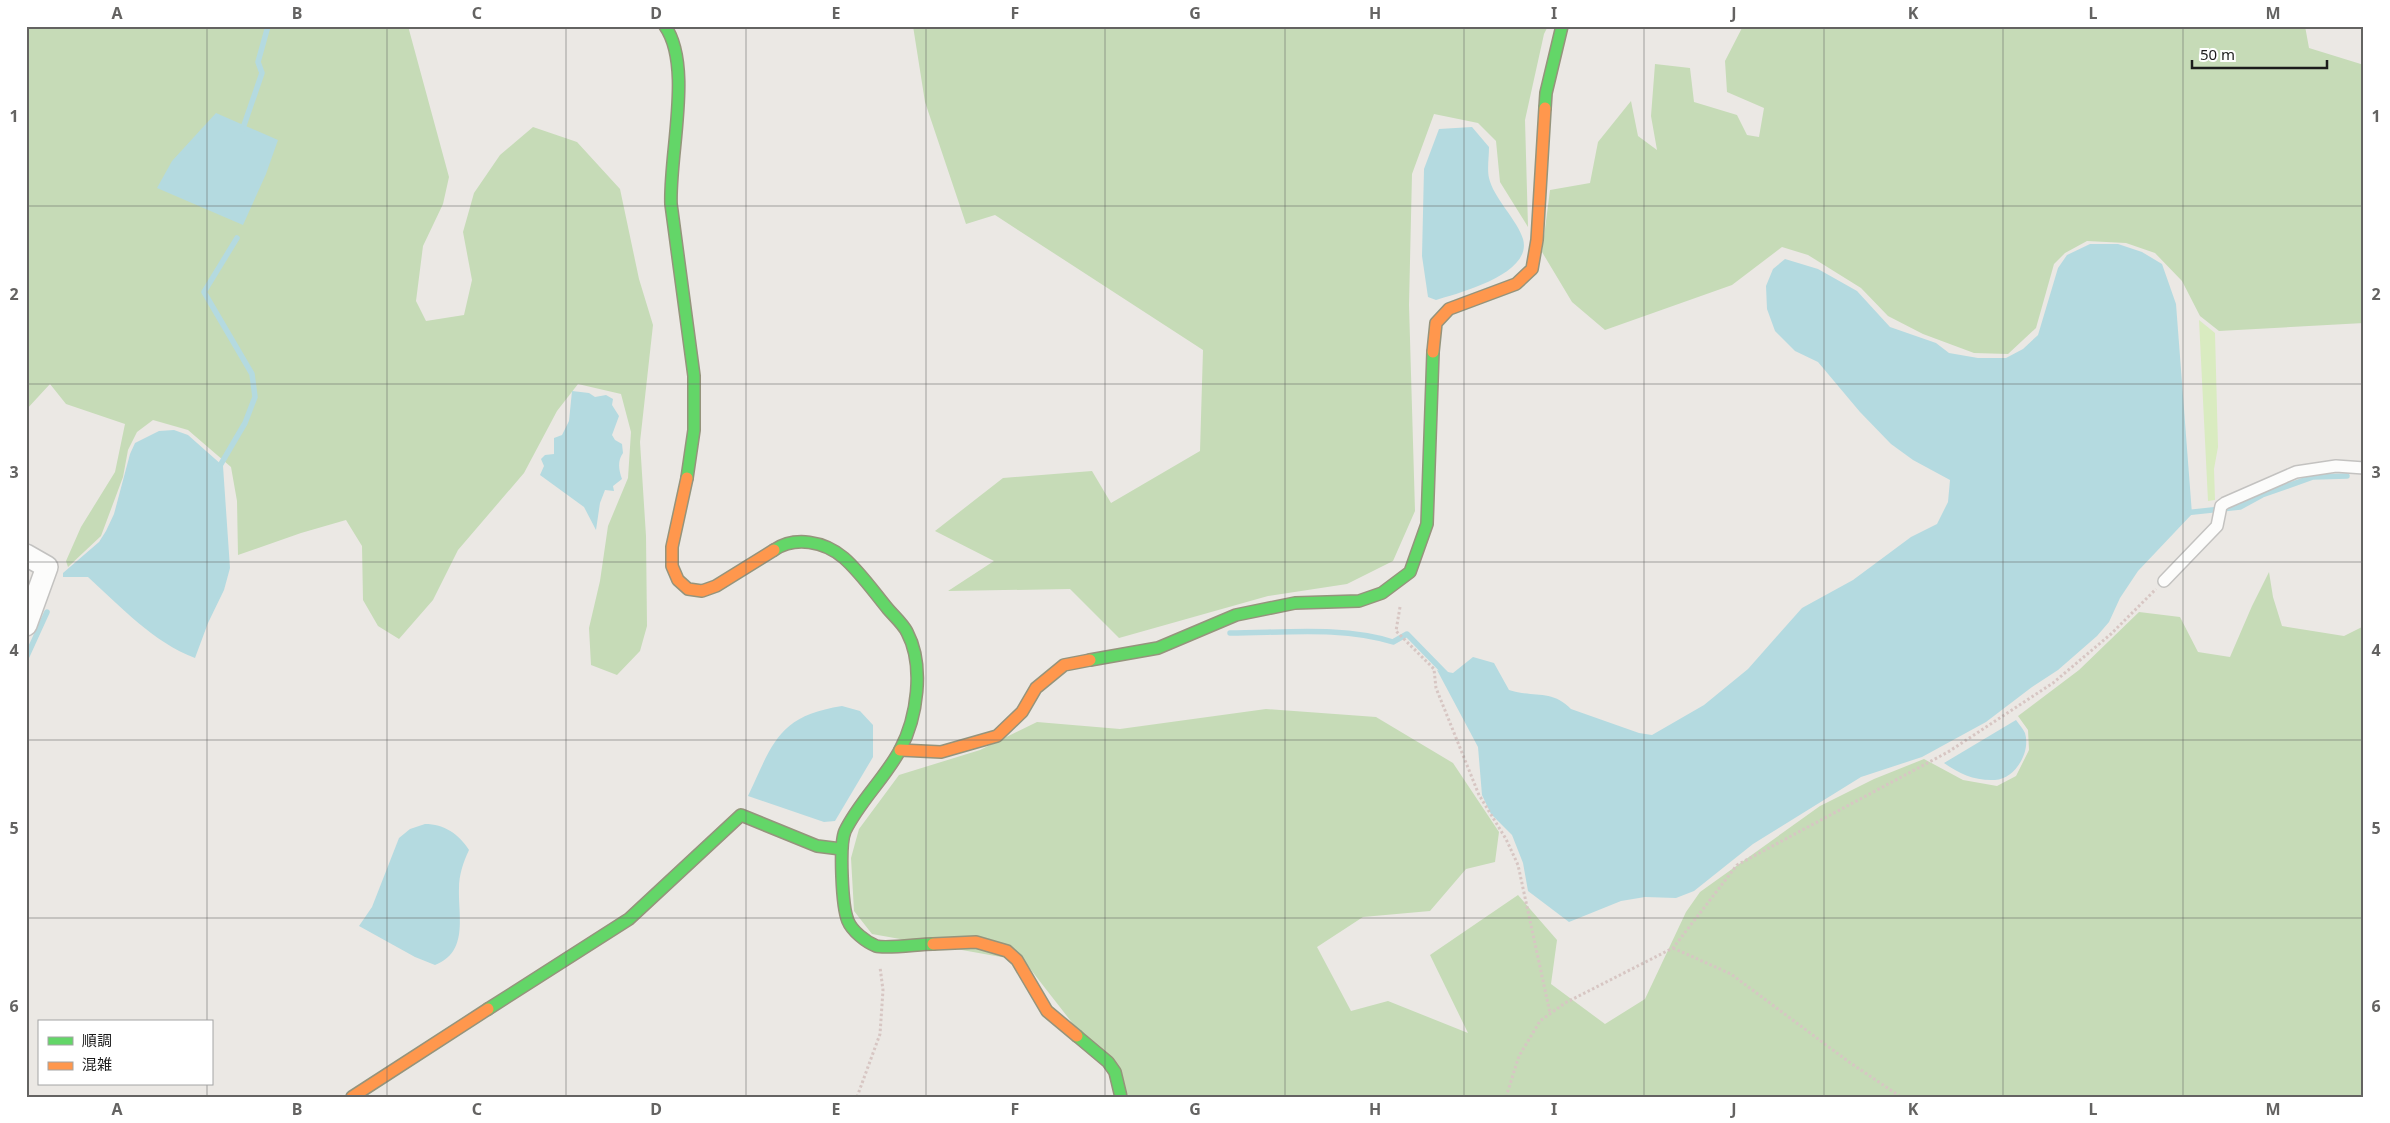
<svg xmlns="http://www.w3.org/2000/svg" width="2390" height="1123" font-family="'Noto Sans','Noto Sans JP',sans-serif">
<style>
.grass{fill:#d9ebc0}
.forest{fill:#c6dbb7}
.water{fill:#b4dae0}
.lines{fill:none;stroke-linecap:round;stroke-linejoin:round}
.stream{stroke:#b4dae0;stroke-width:5.5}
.lane-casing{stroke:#c3c2c0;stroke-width:14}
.street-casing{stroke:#c3c2c0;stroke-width:24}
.fast-casing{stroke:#95947c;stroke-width:14}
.slow-casing{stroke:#95947c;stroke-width:14}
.path{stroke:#d7c6c3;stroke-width:3;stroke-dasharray:2.5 2.5;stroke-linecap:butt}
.lane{stroke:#fcfcfb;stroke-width:11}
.street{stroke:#fcfcfb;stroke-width:21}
.fast{stroke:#63d668;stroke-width:11}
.slow{stroke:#ff974d;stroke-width:11}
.grid{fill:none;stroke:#646362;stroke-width:1;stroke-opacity:0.55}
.neatline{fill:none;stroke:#646362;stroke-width:2}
.grid-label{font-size:16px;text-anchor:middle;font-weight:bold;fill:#646362}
</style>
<rect width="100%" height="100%" fill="#ebe8e4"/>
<path class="grass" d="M2199,320L2215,333L2218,447L2214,469L2215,500L2208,501Z"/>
<g class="forest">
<path d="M26,26H408L449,177L443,204L423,246L416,301L426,321L464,315L472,280L463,232L474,193L500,155L533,127L577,142L620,189L639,279L653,325L640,442L646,536L647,626L640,651L617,675L591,665L589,628L600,581L608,526L628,478L631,432L621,394L578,384L557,411L524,473L458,550L433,600L399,639L378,626L363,600L362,546L346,520L301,533L238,555L237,501L231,467L188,430L153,420L137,432L128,450L123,477L101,536L68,567L66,561L81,527L115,472L125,424L66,404L50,384L26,410Z"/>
<path d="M913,26H1548L1544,34L1525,120L1528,227L1500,182L1496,141L1478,123L1434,114L1412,174L1409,305L1415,511L1393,561L1347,584L1268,596L1119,638L1070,589L948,591L994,561L935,531L1003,478L1092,471L1111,503L1200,451L1203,350L995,215L966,224L925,102Z"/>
<path d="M1743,26H2305L2309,48L2364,65V323L2219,331L2200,316L2182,281L2155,253L2126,243L2087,241L2065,253L2054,264L2036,328L2008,354L1974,353L1923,334L1888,316L1861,288L1808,255L1782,247L1732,285L1605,330L1572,302L1542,252L1550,190L1590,183L1598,142L1631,101L1638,136L1657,150L1651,116L1655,64L1690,68L1694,102L1737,115L1747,135L1759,137L1764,108L1727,92L1725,61Z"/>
<path d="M2269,572L2273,597L2282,626L2344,636L2364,626V1097H1130L1024,961L872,934L854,911L851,858L859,829L899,775L980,750L1037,722L1120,729L1266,709L1376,717L1453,763L1499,832L1495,862L1466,869L1430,911L1363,917L1317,947L1351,1011L1388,1001L1468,1033L1430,955L1518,895L1557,940L1551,984L1605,1024L1645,999L1686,912L1700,892L1820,806L1874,779L1924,759L1963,780L1997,786L2016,776L2029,750L2028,730L2018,716L2079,670L2139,612L2180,617L2198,652L2230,657L2252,606Z"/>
</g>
<g class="water">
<path d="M216,113L278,140L266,174L243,225L157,188L172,161Z"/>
<path d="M1472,127L1489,147C1489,157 1487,169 1489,178C1493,197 1518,221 1523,239C1533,274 1459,293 1436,300L1428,297L1422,256L1424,169L1439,129Z"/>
<path d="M2090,244H2118L2142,252L2162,264L2176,304L2192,514L2138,571L2120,598L2109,622L2097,636L2058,670L2032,687L1986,722L1922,757L1861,777L1753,844L1694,891L1676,898L1645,897L1621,901L1569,922L1528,891L1523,863L1512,835L1491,814L1482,795L1478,747L1437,670L1453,673L1473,657L1494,663L1509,690C1533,698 1552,689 1571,709L1639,733L1652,735L1704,705L1748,669L1802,608L1853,580L1911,537L1937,524L1948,502L1950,480L1913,460L1891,444L1860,412L1818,362L1795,351L1775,331L1767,309L1766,286L1773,269L1785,259L1818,269L1857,291L1890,327L1936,343L1949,353L1978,358H2006L2023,349L2038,335L2058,268L2067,255Z"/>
<path d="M572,391L589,393L595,397L606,395L613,399L612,405L619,416L612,435L615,440L622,444L623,453C617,461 619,471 622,479L613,486L614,491L605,490L600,503L596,530L584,507L540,475L544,466L541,459L545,455L554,454V438L562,435L569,421Z"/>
<path d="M174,430L188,435L223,466L230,568L224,590L208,623L195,658C153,642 121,607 88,577H63V573L99,542L106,531L114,514L130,454L135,443L159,431Z"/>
<path d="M842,706L860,711L873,725V757L835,821L824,822L748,796C773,743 778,716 842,706Z"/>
<path d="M2016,720C2019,724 2023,729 2025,733C2031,752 2015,779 1995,780C1975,781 1960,774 1944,763Z"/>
<path d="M425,824C444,824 459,834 469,850C463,863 459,875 459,888C458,916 469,952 435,965L415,957L359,926L372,907L399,838L410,829Z"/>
</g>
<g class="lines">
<g class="stream">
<path d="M242,131L262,73L258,62L268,26"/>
<path d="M218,469L245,423L255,397L252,374L204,292L237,238"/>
<path d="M2184,513L2240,507L2262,495L2313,477L2347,476"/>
<path d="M1230,633C1283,633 1342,626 1393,642L1407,634L1447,675"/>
<path d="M26,658L47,612"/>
</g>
<defs>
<path id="lane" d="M2164,581L2217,526L2221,506L2225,503L2296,472L2336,466L2364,468"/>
<path id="street" d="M26,555L47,567L26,625"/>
<g id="fast">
<path d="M665,26C693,66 669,154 671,204L694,376V430L687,478"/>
<path d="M1545,108L1546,93L1562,26"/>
<path d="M774,550C795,536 824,541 844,558C860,572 874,592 888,609C894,616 903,624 907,632C925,666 917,718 900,750C885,778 859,802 845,831C839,845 842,907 848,921C852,931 866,942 876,946C886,949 920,944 933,944"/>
<path d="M1090,660L1158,648L1236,615L1295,603L1359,601L1382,593L1410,572L1427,524L1433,352"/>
<path d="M488,1009L629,919L741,815L817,846L841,849"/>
<path d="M1077,1036L1108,1062L1115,1072L1121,1097"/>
</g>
<g id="slow">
<path d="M1433,352L1436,323L1449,309L1516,284L1532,269L1537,240L1545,108"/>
<path d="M687,478L672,547V566L678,580L688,589L702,591L716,586L774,550"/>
<path d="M900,750L941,752L997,736L1022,712L1036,688L1064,665L1090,660"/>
<path d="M933,944L976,942L1007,951L1017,960L1047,1011L1077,1036"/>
<path d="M352,1097L488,1009"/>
</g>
</defs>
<use href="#lane" class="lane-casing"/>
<use href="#street" class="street-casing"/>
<use href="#fast" class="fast-casing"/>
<use href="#slow" class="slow-casing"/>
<g class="path">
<path d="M1400,607L1396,631L1434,669L1436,688L1479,795L1506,839L1518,865L1550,1013"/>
<path d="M1673,948L1731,974L1849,1062L1901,1097"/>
<path d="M857,1097L880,1034L883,990L880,967"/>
<path d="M1506,1097L1519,1056L1540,1021L1565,1003L1673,948L1737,865L1948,752L2053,683L2111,634L2156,589"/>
</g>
<use href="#lane" class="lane"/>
<use href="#street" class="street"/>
<use href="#fast" class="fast"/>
<use href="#slow" class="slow"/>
</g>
<path class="grid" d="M207,26V1022M387,26V1097M566,26V1097M746,26V1097M926,26V1097M1105,26V1097M1285,26V1097M1464,26V1097M1644,26V1097M1824,26V1097M2003,26V1097M2183,26V1097M26,206H2364M26,384H2364M26,562H2364M26,740H2364M26,918H2364M207,1084V1097"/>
<rect width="2390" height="1123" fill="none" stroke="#ffffff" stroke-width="55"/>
<rect x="38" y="1020" width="175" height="65" fill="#ffffff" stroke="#a4a4a4"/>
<rect x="48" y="1037" width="25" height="8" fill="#63d668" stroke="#a4a4a4"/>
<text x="82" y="1046" font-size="15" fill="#1c1c1c">順調</text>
<rect x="48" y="1062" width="25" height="8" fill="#ff974d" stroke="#a4a4a4"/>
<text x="82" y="1070" font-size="15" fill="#1c1c1c">混雑</text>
<path d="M2192 60v8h135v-8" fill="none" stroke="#1c1c1c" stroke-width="2.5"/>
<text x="2200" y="60" font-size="15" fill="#1c1c1c" stroke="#ffffff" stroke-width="4" paint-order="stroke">50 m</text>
<rect x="28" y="28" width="2334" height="1068" class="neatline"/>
<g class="grid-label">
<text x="117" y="19">A</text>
<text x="297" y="19">B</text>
<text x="477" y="19">C</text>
<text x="656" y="19">D</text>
<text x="836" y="19">E</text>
<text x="1015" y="19">F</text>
<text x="1195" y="19">G</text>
<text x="1375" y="19">H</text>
<text x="1554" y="19">I</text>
<text x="1734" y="19">J</text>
<text x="1913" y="19">K</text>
<text x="2093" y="19">L</text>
<text x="2273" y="19">M</text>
<text x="14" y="122">1</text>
<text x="2376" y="122">1</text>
<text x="14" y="300">2</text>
<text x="2376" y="300">2</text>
<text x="14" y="478">3</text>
<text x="2376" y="478">3</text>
<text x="14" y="656">4</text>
<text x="2376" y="656">4</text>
<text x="14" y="834">5</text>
<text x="2376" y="834">5</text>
<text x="14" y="1012">6</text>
<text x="2376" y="1012">6</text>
<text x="117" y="1115">A</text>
<text x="297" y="1115">B</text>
<text x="477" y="1115">C</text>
<text x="656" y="1115">D</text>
<text x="836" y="1115">E</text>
<text x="1015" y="1115">F</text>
<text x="1195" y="1115">G</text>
<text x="1375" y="1115">H</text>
<text x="1554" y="1115">I</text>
<text x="1734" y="1115">J</text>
<text x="1913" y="1115">K</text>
<text x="2093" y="1115">L</text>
<text x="2273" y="1115">M</text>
</g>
</svg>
